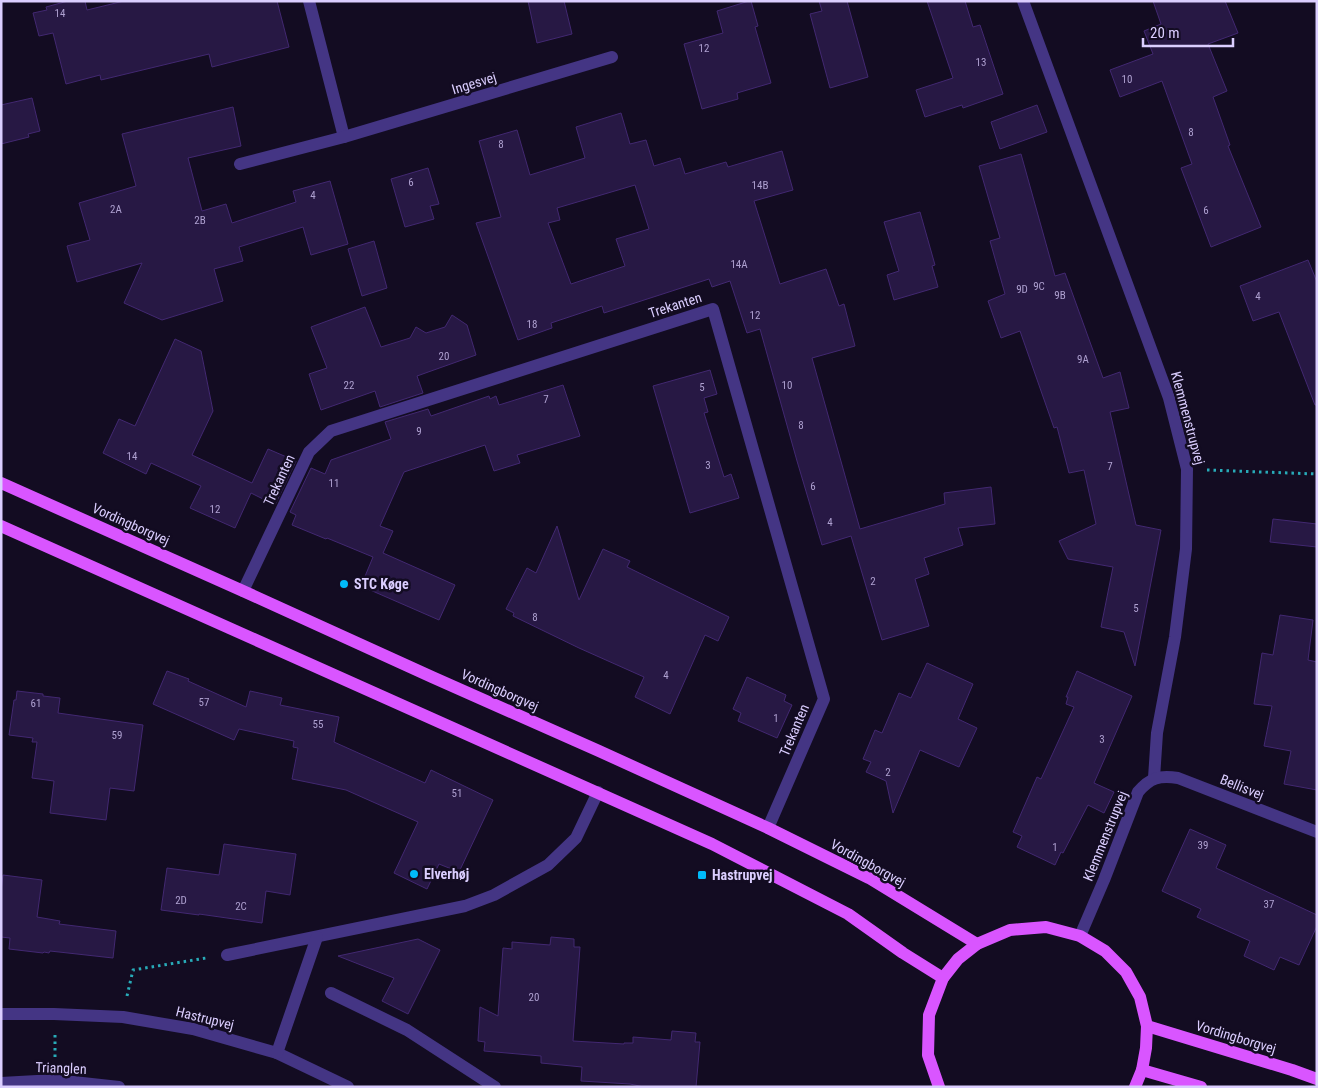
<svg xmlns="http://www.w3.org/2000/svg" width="1318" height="1088" font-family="'Roboto Condensed',sans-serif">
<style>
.building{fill:#271844;stroke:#422871;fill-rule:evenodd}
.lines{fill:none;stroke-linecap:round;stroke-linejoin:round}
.path{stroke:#28abb8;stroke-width:3;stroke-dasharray:2.5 4;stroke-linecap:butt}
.minor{stroke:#443584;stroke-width:12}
.major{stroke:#d955ff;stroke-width:12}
.poi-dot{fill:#00baf9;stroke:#130c22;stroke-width:2}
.labels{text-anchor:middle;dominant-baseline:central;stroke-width:5;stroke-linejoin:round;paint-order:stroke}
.number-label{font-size:11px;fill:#aea0d0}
.street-label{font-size:14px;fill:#dbceff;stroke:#130c22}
.poi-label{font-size:14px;font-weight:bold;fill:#dbceff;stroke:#130c22;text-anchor:start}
</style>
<rect width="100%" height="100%" fill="#130c22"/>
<g class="building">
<path d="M68,1H85L87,10L124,1H277L289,47L212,67L209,54L101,80L100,75L66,84L53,33L39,36L33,13L47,10L46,7Z"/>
<path d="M528,1H564L572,34L537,43Z"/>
<path d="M749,1H751L758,26L755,27L771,83L737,93L738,99L702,109L684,44L723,33L717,11Z"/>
<path d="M819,1H847L868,77L830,88L810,14L822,11Z"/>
<path d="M927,1H965L973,27L980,25L1003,94L963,108L962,105L925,117L916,90L953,78Z"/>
<path d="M1153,1H1225L1238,33L1208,44L1227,91L1213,97L1230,145L1228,146L1261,227L1211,247L1181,168L1192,164L1162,81L1120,97L1110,70L1153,54L1144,31L1161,24Z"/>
<path d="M32,98L40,131L28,134L29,137L1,144V105Z"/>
<path d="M1037,105L1047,132L1000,149L991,122Z"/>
<path d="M233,107L241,146L188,158L202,211L226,204L232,223L296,202L293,191L330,181L348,244L311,255L303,227L239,247L243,261L214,269L223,301L162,320L124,303L142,263L77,282L67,246L90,240L79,203L136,186L122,134Z"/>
<path d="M621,113L630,144L646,140L654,166L680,158L685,174L726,162L728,167L782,151L793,190L754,201L780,284L826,269L839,306L844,304L855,346L812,358L860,529L945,504L944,493L991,487L995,524L958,528L963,545L924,558L929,574L915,579L929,626L882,640L851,536L822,545L797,461L760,329L747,333L730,281L712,287L709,279L604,313L602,306L551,323L552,328L518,340L476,223L501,217L479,141L517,130L530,175L585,158L576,127ZM635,185L649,229L616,239L625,266L571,284L548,223L560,220L557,208Z"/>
<path d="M1021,154L1055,276L1065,273L1103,378L1120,372L1129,408L1110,412L1136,525L1161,530L1135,666L1124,632L1101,627L1113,567L1068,559L1059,541L1096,524L1084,470L1069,473L1057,427L1054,428L1020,331L1001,338L988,301L1005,294L990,241L1000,238L979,166Z"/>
<path d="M428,168L439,204L430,206L434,219L405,227L391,179Z"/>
<path d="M920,212L935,265L932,266L938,287L894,300L887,275L899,271L884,222Z"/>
<path d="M374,241L387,288L362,296L348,249Z"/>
<path d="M1308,260L1317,282V405H1315L1279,312L1253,321L1240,286Z"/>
<path d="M365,307L381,347L410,338L416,327L426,333L445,327L452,315L467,325L476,355L417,376L423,393L380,407L375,391L321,410L309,374L327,368L311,327Z"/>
<path d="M175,339L201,351L213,411L192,455L252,483L268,449L296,461L275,505L251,493L235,528L190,508L201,486L151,463L146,474L103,453L119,419L135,426Z"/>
<path d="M710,370L717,394L704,398L708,412L704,413L724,477L731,474L739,498L690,513L653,386Z"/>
<path d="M563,385L580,436L517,455L520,463L494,471L485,445L404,472L380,526L393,531L383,553L455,585L439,620L361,586L373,557L327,538L326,539L292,525L296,515L290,512L311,468L325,474L331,460L391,439L385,422L428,409L431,416L489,396L490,399L496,396L499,405Z"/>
<path d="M1273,519L1317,524V547L1270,542Z"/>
<path d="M557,526L579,600L603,549L630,561L627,567L729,617L718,641L705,635L670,714L635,697L644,677L579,648L513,616L514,613L506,609L527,568L536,573Z"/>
<path d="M1280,615L1313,620L1308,660L1317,662V790L1284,784L1291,751L1264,746L1272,706L1254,704L1262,653L1273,655Z"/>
<path d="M927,663L973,684L958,719L977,728L959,767L920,750L893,813L886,781L866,772L871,762L863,759L875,730L882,733L899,693L911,698Z"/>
<path d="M167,671L189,679L188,681L246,707L250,691L282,698L280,705L339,717L334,742L425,783L431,770L493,800L459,872L439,864L427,889L394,873L418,822L346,790L292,779L298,748L293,747L294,741L239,729L234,740L153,704Z"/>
<path d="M1077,671L1132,696L1094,783L1114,792L1104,813L1088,805L1063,853L1061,852L1055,865L1017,847L1022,836L1013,832L1037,777L1041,779L1074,707L1066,704L1068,697H1066Z"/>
<path d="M747,677L786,695L784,701L792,705L777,738L738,721L741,713L733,709Z"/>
<path d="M17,691L43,694V696L60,698L58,713L143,725L134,791L110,788L106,820L50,813L54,781L32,778L37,742H32L33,738L9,735L14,700H16Z"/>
<path d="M1190,829L1226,845L1216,868L1317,915V926L1299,965L1280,957L1274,970L1244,956L1250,941L1197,917L1201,909L1162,891Z"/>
<path d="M224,844L296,854L290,895L266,891L262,923L199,914V915L161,910L167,868L219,875Z"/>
<path d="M3,875L42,880L37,917L60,921L59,924L116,931L113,958L50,951L49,953L44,952L43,953L9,949L10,938L1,937V891Z"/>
<path d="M551,937L574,939V947H580L573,1041L624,1044V1043H633V1037L671,1040L672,1031L696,1033L695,1042H700L696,1087H644L630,1084L581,1081L582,1067L541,1063V1056L484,1051L485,1042L478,1041L480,1007L498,1016L503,948L512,949V942L550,945Z"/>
<path d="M418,939L440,950L408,1014L382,1001L394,978L338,956Z"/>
</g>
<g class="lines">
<g class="path">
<path d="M1207,470L1317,474"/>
<path d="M127,996L133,970L206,958"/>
<path d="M55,1035V1059"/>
</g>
<g class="minor">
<path d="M309,1L344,137"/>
<path d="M1023,1L1169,398L1187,469L1186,549L1175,637L1157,733L1154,778"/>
<path d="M240,164L344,137L612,57"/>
<path d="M243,591L309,452L331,431L713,309L824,699L768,828"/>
<path d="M1080,936L1104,880L1138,792C1150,778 1159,775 1178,778L1317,832"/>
<path d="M227,955L465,906L494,895L548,865L576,838L598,792"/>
<path d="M331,993L407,1030L495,1087"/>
<path d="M1,1014H54L123,1017L193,1029L277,1053L348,1087"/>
<path d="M277,1053L317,937"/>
<path d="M1,1083L55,1080L119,1087"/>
</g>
<g class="major">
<path d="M1,483L243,591L432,677L599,751L768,828L869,878L977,944"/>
<path d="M1,526L712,844L848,914L903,953L943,978"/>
<path d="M1147,1026L1292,1070L1317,1079"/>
<path d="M1142,1070L1201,1087"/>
<path d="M939,1087L928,1055L929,1015L943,978L958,959L977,944L1010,930L1046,927L1080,936L1105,951L1126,972L1140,997L1147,1026L1146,1048L1142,1070L1135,1087"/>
</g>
</g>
<g class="poi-dot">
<circle cx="344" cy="584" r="5"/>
<circle cx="414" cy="874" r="5"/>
<rect x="697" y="870" width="10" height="10" rx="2.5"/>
</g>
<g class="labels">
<g class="number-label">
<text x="60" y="13">14</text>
<text x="704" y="48">12</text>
<text x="981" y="62">13</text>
<text x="1127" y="79">10</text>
<text x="1191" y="132">8</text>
<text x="501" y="144">8</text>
<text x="411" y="182">6</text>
<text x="760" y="185">14B</text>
<text x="313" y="195">4</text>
<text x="116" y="209">2A</text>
<text x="1206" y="210">6</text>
<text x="200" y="220">2B</text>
<text x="739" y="264">14A</text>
<text x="1039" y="286">9C</text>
<text x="1022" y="289">9D</text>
<text x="1060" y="295">9B</text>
<text x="1258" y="296">4</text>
<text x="755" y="315">12</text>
<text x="532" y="324">18</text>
<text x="444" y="356">20</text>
<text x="1083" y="359">9A</text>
<text x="349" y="385">22</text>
<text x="787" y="385">10</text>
<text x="702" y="387">5</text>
<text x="546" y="399">7</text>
<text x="801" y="425">8</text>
<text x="419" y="431">9</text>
<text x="132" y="456">14</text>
<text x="708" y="465">3</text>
<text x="1110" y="466">7</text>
<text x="334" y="483">11</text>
<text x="813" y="486">6</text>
<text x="215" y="509">12</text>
<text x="830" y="522">4</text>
<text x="873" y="581">2</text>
<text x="1136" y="608">5</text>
<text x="535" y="617">8</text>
<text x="666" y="675">4</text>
<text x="204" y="702">57</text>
<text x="36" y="703">61</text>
<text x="776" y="718">1</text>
<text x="318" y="724">55</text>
<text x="117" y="735">59</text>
<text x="1102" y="739">3</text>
<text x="888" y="772">2</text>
<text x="457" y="793">51</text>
<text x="1203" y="845">39</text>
<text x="1055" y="847">1</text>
<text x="181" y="900">2D</text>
<text x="1269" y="904">37</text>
<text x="241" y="906">2C</text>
<text x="534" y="997">20</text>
</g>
<g class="street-label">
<text transform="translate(474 83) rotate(-17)">Ingesvej</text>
<text transform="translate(675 305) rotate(-18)">Trekanten</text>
<text transform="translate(1188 418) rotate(75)">Klemmenstrupvej</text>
<text transform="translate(279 480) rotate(-65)">Trekanten</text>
<text transform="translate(131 524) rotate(24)">Vordingborgvej</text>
<text transform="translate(500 690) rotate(24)">Vordingborgvej</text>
<text transform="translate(794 730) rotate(-67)">Trekanten</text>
<text transform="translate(1242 787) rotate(22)">Bellisvej</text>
<text transform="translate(1105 836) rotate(-68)">Klemmenstrupvej</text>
<text transform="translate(868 863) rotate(29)">Vordingborgvej</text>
<text transform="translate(205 1018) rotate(14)">Hastrupvej</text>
<text transform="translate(1236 1037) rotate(17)">Vordingborgvej</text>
<text transform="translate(61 1068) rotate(2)">Trianglen</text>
</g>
<g class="poi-label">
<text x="354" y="584">STC Køge</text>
<text x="424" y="874">Elverhøj</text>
<text x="712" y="875">Hastrupvej</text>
</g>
</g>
<rect width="1318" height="1088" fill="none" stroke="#dbceff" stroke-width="5"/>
<path d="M1143 38v8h90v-8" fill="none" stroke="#dbceff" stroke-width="2.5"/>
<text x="1150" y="38" font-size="15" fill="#dbceff" stroke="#130c22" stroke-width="4" paint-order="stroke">20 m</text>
</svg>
